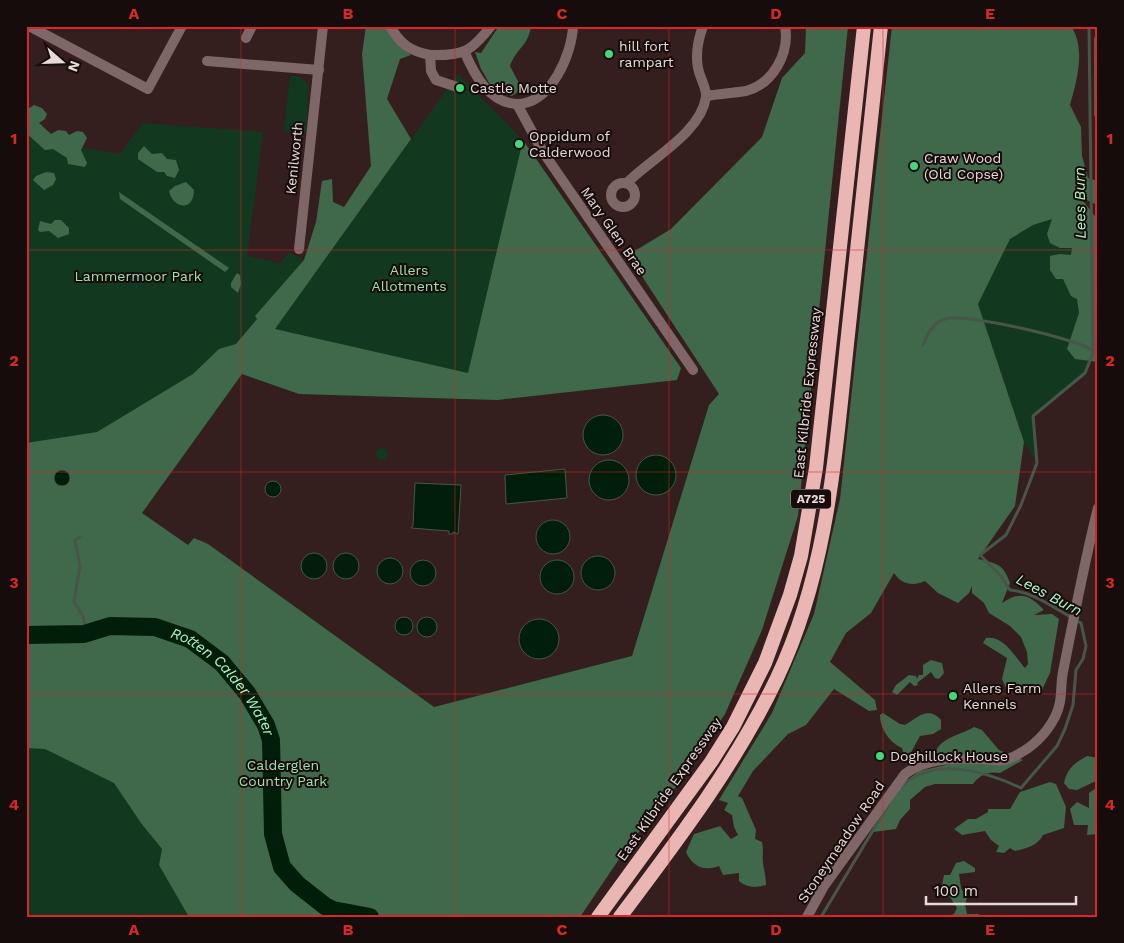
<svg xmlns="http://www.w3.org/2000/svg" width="1124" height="943" font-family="'Work Sans',sans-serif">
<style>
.green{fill:#12391f}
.forest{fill:#40684a}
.water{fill:#011e0a;stroke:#475648}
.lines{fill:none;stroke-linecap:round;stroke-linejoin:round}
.stream{stroke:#475648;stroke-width:3}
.river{stroke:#011e0a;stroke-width:18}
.minor{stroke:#7e6766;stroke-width:10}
.trunk{stroke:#eab6b4;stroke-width:14}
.grid{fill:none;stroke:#d62828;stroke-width:1;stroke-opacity:0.55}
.poi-dot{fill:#44d77a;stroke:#150c0b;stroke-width:2}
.labels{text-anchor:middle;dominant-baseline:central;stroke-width:4;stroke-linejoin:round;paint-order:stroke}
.shield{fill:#150c0b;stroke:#a99c9c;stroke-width:1}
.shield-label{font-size:12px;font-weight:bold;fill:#e9dada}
.poi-label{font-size:14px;fill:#e9dada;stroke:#150c0b;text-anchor:start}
.street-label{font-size:14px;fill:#e9dada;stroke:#150c0b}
.park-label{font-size:14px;fill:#9fe1af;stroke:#150c0b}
.water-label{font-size:15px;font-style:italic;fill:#b2f5c2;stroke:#150c0b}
.neatline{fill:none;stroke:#d62828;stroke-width:2}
.grid-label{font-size:16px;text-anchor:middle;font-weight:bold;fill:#d62828}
</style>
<rect width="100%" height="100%" fill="#341f1e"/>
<g class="green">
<path d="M458,74L523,140L681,368L677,380L497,400L299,394L242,374L142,513L188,545L194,538L208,544L434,707L632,656L709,405L720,719L576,917H26V118L67,145L120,154L143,123L263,132L247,256L280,263L289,252L304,260L275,328Z"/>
<path d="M290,76H297L309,84L306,133L284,131Z"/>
<path d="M1079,196L1093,353L1085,373L1033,416L1037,463L1024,442L978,304L1010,239L1033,225L1052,219Z"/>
<circle cx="382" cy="454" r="6"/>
</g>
<g class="forest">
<path d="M366,26H386L399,45L411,55L400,59L387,99L411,139L275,329L468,373L523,140L681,368L677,380L497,400L299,394L242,374L142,513L188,545L194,538L208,544L434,707L632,656L709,405L719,394L628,255L671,229L762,137L782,78L805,53L806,26H848L798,516L762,630L725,714L675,788L630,843L580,917H189L159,865L162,849L141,823L114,783L45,749L26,748V443L97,432L193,374L219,349L236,344L257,319L255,316L304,260L316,222L322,181L332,179L333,202L344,207L371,166L362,54Z"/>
<path d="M499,26H531C528,47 517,47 510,66L522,89L512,96L492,88L481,69L475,52L481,53Z"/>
<path d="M892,26H1071C1086,49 1077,80 1070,105L1081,127L1082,156L1088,178L1098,181V200L1095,204L1080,197L1098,220V265L1096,273L1098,277V362L1075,359L1067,349L1079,313L1077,299L1071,296L1063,279H1056L1050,270V256L1060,254L1071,255L1072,248H1060L1050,243L1047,234L1052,219L1033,225L1010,239L978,304L1024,442L1015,506L978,559C997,564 1003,563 1010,583L1002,603C1020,591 1029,594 1044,610L1034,615L1052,614L1059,619L1050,673L1041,692L1030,694L1006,688L1002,679L1007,658L983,643L986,638C1004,635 1014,656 1025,668L1028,664L1027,652L1021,637L1010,626L989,613L984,603L972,593V586L969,593L958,603L938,593L925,581C913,587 901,584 894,573L871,613L846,633L830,662L875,700L877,710L869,711L834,689L806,725L788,734L753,771L738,796L742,798L756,830L755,839L762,842C764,850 762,856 763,863C764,871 766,877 766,885C756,888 747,888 739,881V873L723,875L719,866C704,872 692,866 686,852L694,834L720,826L731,839L738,835L734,827L732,815L724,810L728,803L719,800L772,713L814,614L840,499Z"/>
<path d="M1094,37L1098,40V117L1094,116Z"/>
<path d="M34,105L42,108L47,114L45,119L39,123L51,134L58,130L66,131L69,135L77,131L83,132L87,138L81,150L87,163L85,167L68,164L67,158L53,149L45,150L26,133V110Z"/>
<path d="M144,146L152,154L162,153L167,159L176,160L179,170L175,178L167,176L164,172H157L138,159V153Z"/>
<path d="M46,172L54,173L56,179L53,185L44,190L33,180L36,176Z"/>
<path d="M186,182L194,190C194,212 173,209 169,191L175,186Z"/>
<path d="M119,192L229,268L225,272L120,199Z"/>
<path d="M55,220H61L69,228V234L58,238L49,231L40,232L38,230L40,221L51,224Z"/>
<path d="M237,273L240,275L241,284L238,293L231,287V283Z"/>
<path d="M931,660L942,663L944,673L939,679L935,678L931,672L917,683L918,685L914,686L910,682L897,695L892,692L896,685L909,675L916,676L917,679L919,675H923V665Z"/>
<path d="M883,713L900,724L905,725C918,717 928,706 941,720V729L933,734L920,736L909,756L904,755L902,748C890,743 880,729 880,715Z"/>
<path d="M974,727L982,730L999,750L1023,760L1000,773C988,771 980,775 973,784H935L925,787L910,800V809L900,820L896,829L873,832L900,786L919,771L955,763L957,757L951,754L935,753C941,737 961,735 974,727Z"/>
<path d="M1087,756L1098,758V780L1077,790L1069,789L1064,783C1067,769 1074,763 1087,756Z"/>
<path d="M1050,782L1056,784L1066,807L1064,828L1043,835C1037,846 1028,848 1015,851L1010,848L1004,853L996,852L999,846L991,840L985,831L962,835L954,829L968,819H976L988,812V809H1010L1020,792Z"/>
<path d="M1098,787V834L1087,835L1088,825H1074L1070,809L1077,802L1089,808V793Z"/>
<path d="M964,861L975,868V872L959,874L961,888L967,898L965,904L967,914H979L980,917H946L954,914L957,908L942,885L944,875H950L956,863Z"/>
</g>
<g class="water">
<circle cx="603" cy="435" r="20"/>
<circle cx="656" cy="475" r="20"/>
<circle cx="609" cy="480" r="20"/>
<path d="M565,469L567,498L506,504L505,475Z"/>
<circle cx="62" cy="478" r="8"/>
<circle cx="273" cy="489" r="8"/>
<path d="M415,483L461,485L458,534L453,532V534H449V531L411,528L413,526Z"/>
<circle cx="553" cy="537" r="17"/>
<circle cx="346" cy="566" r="13"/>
<circle cx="314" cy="566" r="13"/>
<circle cx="598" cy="573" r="17"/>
<circle cx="390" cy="571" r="13"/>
<circle cx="557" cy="577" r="17"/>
<circle cx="423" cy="573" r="13"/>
<circle cx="404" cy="626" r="9"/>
<circle cx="427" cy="627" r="10"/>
<circle cx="539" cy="639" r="20"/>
</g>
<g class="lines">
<g class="stream">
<path d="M923,345C927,335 934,322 945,319C965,313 1074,338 1092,350"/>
<path d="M80,537L75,540L80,566L74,602L83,616L87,633"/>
<path d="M902,786C934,756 985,771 1021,788L1057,746L1065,729L1073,705L1076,670L1083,659L1086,646L1081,623C1060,612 1035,592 1010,590L1000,575L980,555L1006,535L1021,505L1037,463L1033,416L1085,373L1093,353L1089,26"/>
<path d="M821,917L887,807"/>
</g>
<path class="river" id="s1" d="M26,635L84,634L110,626L155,627L190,639L222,663L247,693L266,725L271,740L273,834L282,867L297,884L325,906L333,910L370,917"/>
<g class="minor">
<path d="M29,26L148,89L182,26"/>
<path d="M390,26C400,44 410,51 430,55L431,71L436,80L460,88"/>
<path d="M246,38L252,26"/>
<path d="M465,53C474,74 489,103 517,104C551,104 572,54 573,26"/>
<path d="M430,55C463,56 471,52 491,26"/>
<path d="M207,61L319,70"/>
<path d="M706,96C719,94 733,93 746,91C773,84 790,53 785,26"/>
<path d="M517,104L543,152L693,370"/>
<circle cx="623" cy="195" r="12"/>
<path d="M627,183C650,159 701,133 706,97C707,90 701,79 699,72C695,58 698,40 703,26"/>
<path d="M299,249L323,26"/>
<path d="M807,917L824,886L905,774C926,758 956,758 982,759C991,759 999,763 1008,759C1028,751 1045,736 1055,717C1063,702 1060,687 1063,672C1074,617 1084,563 1098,508"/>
</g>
<g class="trunk">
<path d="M598,917L711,762L733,727L765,663L790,595L801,556L816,468L864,26"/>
<path d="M620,917C677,841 736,764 777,678C827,573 835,458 847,344C858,238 869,132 881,26"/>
</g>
</g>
<path class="grid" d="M241,26V917M455,26V917M669,26V917M883,26V917M26,250H1098M26,472H1098M26,694H1098"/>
<g class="poi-dot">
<circle cx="609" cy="54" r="5"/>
<circle cx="460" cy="88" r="5"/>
<circle cx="519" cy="144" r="5"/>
<circle cx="914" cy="166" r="5"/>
<circle cx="953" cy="696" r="5"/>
<circle cx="880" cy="756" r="5"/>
</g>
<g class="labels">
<rect class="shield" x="791" y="489.5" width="40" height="19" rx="4"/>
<g class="shield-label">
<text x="811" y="499">A725</text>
</g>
<g class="poi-label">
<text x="619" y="46">hill fort<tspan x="619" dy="16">rampart</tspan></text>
<text x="470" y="88">Castle Motte</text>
<text x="529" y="136">Oppidum of<tspan x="529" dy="16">Calderwood</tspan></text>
<text x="924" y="158">Craw Wood<tspan x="924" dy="16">(Old Copse)</tspan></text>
<text x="963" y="688">Allers Farm<tspan x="963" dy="16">Kennels</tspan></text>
<text x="890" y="756">Doghillock House</text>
</g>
<g class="street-label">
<text transform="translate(294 158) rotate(-84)">Kenilworth</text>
<text transform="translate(614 231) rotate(55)">Mary Glen Brae</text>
<text transform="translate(807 393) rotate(-84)">East Kilbride Expressway</text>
<text transform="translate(669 789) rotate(-55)">East Kilbride Expressway</text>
<text transform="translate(841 842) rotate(-56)">Stoneymeadow Road</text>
</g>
<g class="park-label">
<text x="409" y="270">Allers<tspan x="409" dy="16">Allotments</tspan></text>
<text x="138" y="276">Lammermoor Park</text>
<text x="283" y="765">Calderglen<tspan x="283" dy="16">Country Park</tspan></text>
</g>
<g class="water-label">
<text transform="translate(1080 203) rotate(-91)">Lees Burn</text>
<text transform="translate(1049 595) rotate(28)">Lees Burn</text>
<text stroke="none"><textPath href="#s1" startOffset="221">Rotten Calder Water</textPath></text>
</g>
</g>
<rect width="1124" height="943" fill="none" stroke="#150c0b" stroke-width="55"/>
<g transform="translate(62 62) rotate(110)" stroke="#150c0b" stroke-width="4" paint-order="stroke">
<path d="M0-4L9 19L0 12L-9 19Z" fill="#e9dada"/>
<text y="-8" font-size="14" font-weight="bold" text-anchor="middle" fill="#e9dada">N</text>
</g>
<path d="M926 896v8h150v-8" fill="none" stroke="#e9dada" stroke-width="2.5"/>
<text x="934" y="896" font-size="15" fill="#e9dada" stroke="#150c0b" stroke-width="4" paint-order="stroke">100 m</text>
<rect x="28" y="28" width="1068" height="888" class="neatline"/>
<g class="grid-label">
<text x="134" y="19">A</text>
<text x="348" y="19">B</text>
<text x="562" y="19">C</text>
<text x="776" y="19">D</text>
<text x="990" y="19">E</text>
<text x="14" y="144">1</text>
<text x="1110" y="144">1</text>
<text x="14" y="366">2</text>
<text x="1110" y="366">2</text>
<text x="14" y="588">3</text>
<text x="1110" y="588">3</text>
<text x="14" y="810">4</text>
<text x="1110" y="810">4</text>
<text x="134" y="935">A</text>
<text x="348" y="935">B</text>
<text x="562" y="935">C</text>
<text x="776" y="935">D</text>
<text x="990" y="935">E</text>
</g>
</svg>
